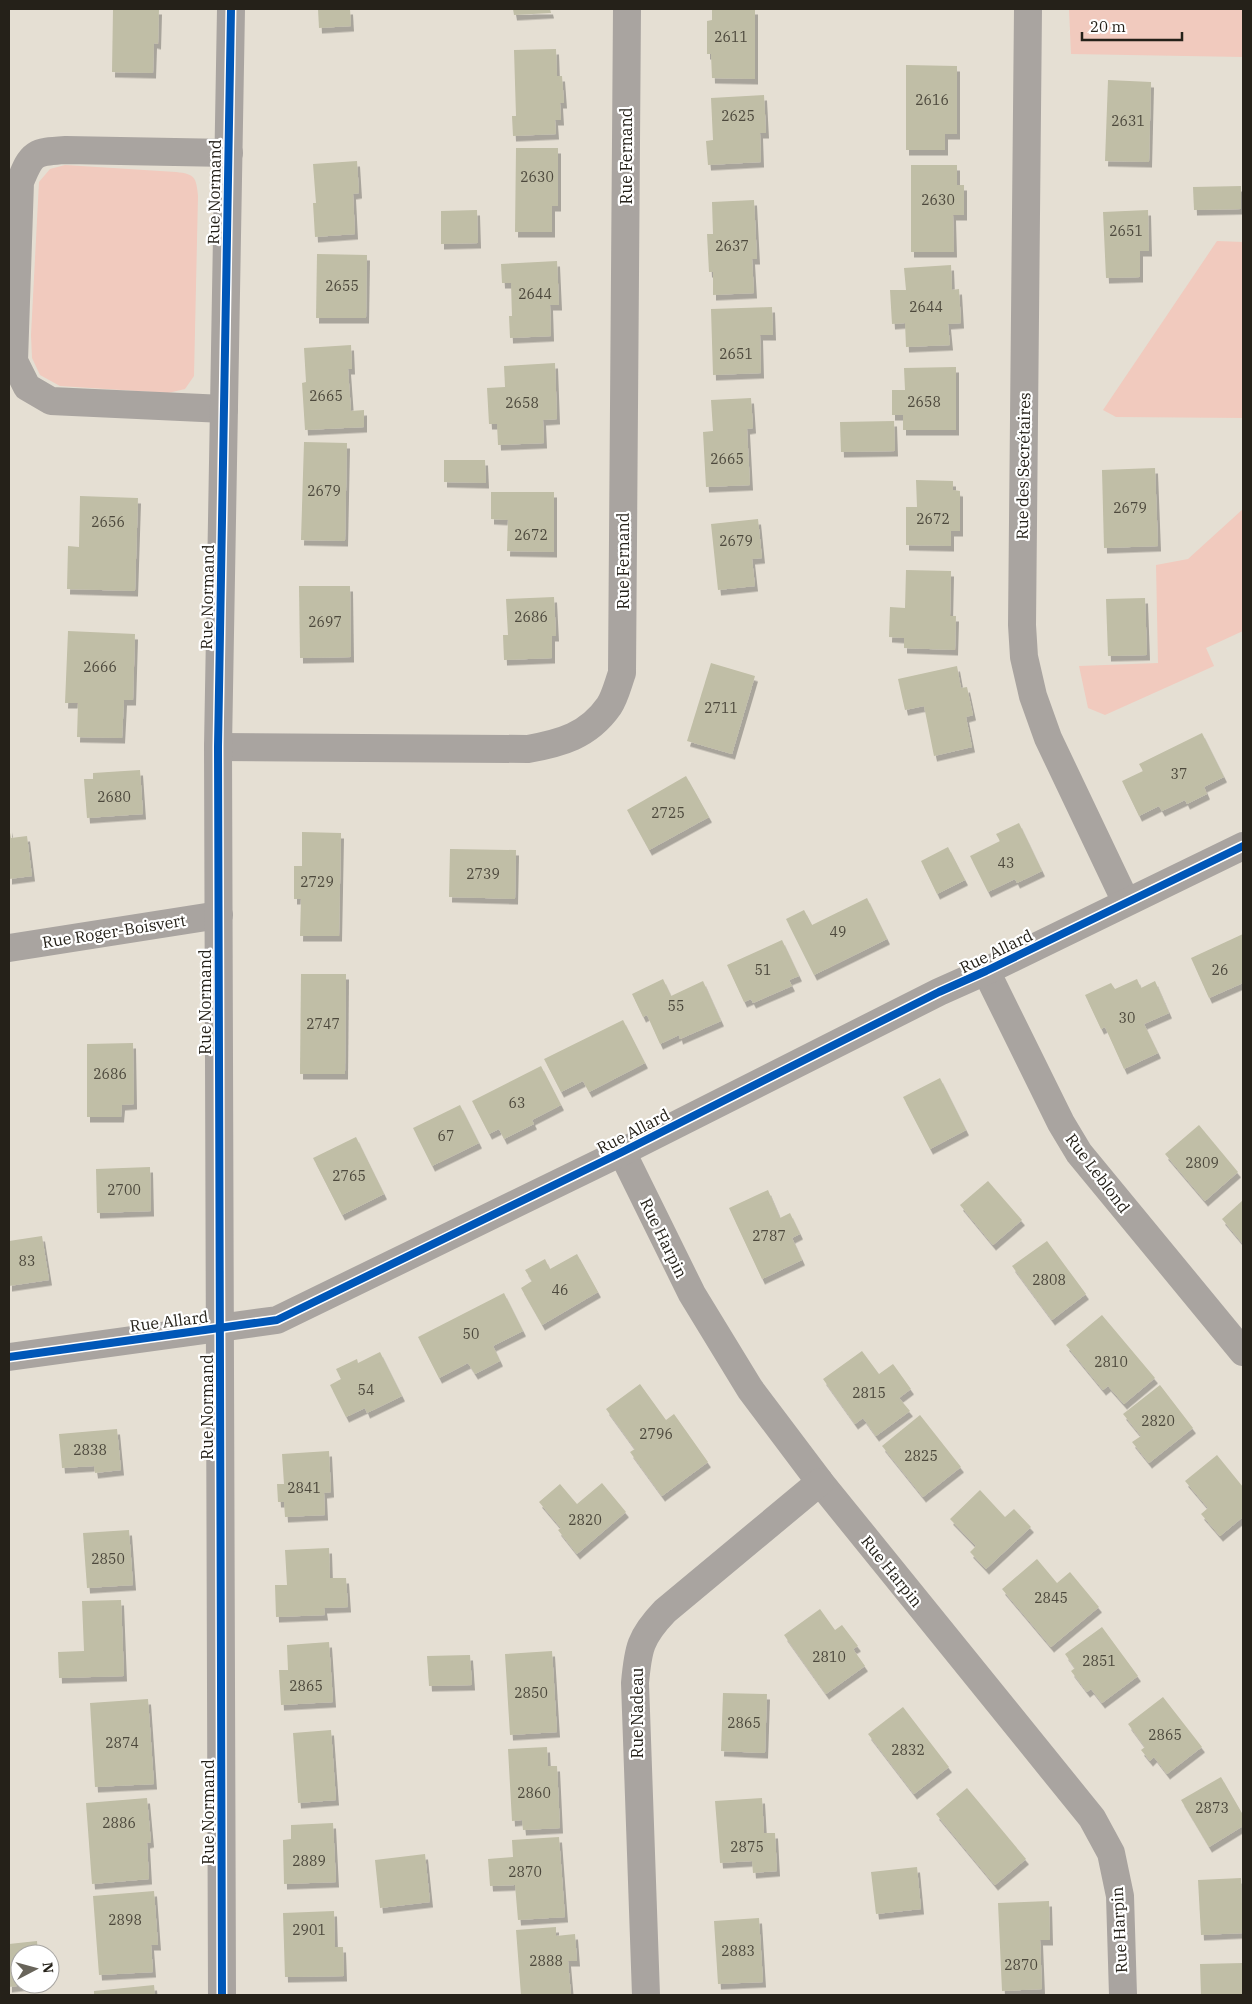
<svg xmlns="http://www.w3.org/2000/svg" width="1252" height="2004" font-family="'IBM Plex Serif',serif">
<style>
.green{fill:#f1cabe}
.building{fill:#c0bea6;filter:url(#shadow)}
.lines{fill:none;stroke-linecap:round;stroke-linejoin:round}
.street{stroke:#a9a4a0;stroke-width:28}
.cycleway-casing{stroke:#fff;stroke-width:11}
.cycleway{stroke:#0057b8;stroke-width:8}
.labels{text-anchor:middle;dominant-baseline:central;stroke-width:4.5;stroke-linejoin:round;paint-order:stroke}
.number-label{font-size:14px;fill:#4c483c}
.street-label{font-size:16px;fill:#252119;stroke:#fff}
</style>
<defs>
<filter id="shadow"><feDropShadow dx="3" dy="5.5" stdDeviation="0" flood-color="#0004"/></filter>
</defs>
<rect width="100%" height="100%" fill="#e5dfd3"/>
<g class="green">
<path d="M1069,9H1243V57L1071,54Z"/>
<path d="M65,165L176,172C195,174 196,177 198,196L194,376L185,389L168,393L60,386L40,375L32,358L31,335L39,182L50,169Z"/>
<path d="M1217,241L1243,242V418L1116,417L1103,410Z"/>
<path d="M1243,509V631L1206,648L1214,666L1105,715L1088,708L1079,666L1158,663L1156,565L1188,559Z"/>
</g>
<g class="building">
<path d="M113,9H159L158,44L154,43L153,73L112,72Z"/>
<path d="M318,9H350L351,26L319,28Z"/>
<path d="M513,9H550L551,13L514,15Z"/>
<path d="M712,9H755V79L712,78L711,54H707V21L712,20Z"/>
<path d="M556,49L557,76H562L564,103H560L561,120H555L556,134L513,136L512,116H516L514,50Z"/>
<path d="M906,65L957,66V134H945V150H906Z"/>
<path d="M1108,80L1151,82L1149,162L1105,161Z"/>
<path d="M764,95L766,133H760L761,162L708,165L706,141L713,140L711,98Z"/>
<path d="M516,148H558V206H552V232H515Z"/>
<path d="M357,161L359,193L353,194L355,234L315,237L313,203H316L313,164Z"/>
<path d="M911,165H957V185H964V215H953L954,252H911Z"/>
<path d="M1241,186V209L1194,210L1193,187Z"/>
<path d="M754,200L757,259H752L754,293L713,295V272H709L707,234H713L712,202Z"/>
<path d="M477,210L478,243L441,244V211Z"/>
<path d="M1148,210L1149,251H1140V277L1106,278L1103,212Z"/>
<path d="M317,254L367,255L366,318H316Z"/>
<path d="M557,261L559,305H550L551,336L510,338L509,316H512L511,283H502L501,264Z"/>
<path d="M951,265L952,290L959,289L961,323L948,324L950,345L906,347L905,323L892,324L890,290H906L904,268Z"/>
<path d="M772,307L773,335H760L761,373L713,375L711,309Z"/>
<path d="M351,345L352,369H348L351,411L364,410V427L305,430L302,383L306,382L304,348Z"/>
<path d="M555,363L557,419L543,420L544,443L498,445L497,424H489L487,388L505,387L504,366Z"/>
<path d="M956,367V430H903V415H892V390H905L904,368Z"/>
<path d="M751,398L753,428L747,429L750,485L706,487L703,432L713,431L711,400Z"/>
<path d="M894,421L895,451L841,452L840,422Z"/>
<path d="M304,442L347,443L345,541L301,540Z"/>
<path d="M444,460H485L486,483L444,482Z"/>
<path d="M1155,468L1158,546L1104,548L1102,470Z"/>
<path d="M916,480L953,481V490L960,491V531H951V546L906,545V507H917Z"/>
<path d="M491,492H554V552L507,551L508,520L491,519Z"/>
<path d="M80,496L138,498L135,591L67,589L68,546L79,547Z"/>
<path d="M758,519L762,558L752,559L755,586L718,590L711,524Z"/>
<path d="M906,570L951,571L950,616H956L955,650L904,648V638L889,637L890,607L905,608Z"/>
<path d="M299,586H350L351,657L300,658Z"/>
<path d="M554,597L556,636H552V658L504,660L503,635H508L506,599Z"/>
<path d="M1145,598L1147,655L1108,656L1106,599Z"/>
<path d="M68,631L135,634L133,700H124L122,738L77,737L78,703H65Z"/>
<path d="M711,663L755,676L732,754L687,741Z"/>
<path d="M957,666L961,688L967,687L973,715L966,717L972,747L934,756L924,706L905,710L898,679Z"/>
<path d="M1202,733L1224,777L1204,787L1207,794L1187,804L1185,800L1162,811L1159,806L1139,816L1122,781L1143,771L1139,764Z"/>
<path d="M140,770L143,814L87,818L84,779H93V773Z"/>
<path d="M686,776L709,817L649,850L627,810Z"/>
<path d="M1019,823L1042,871L1017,883L1015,879L988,892L970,856L1000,841L996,834Z"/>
<path d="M9,827L11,838L27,836L32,876L9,879Z"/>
<path d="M302,832L341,833L339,936H300L301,899H294V866H302Z"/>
<path d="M948,847L965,880L937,894L921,861Z"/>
<path d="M450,849L516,850L515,899L449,897Z"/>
<path d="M867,898L887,939L814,975L786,919L804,910L812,925Z"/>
<path d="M1243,934V983L1209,998L1191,958Z"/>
<path d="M782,940L799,976L789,980L792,986L753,1003L751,999L744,1002L727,965Z"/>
<path d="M301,974H346L345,1074H300Z"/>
<path d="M663,979L671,996L703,981L721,1021L680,1039L679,1035L660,1044L647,1015L643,1017L632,994Z"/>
<path d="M1137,979L1141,988L1155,981L1169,1013L1144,1024L1158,1053L1124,1069L1105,1027L1101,1029L1085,995L1111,983L1115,989Z"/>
<path d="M623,1020L645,1063L589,1092L583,1081L561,1092L544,1059Z"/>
<path d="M133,1043L134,1104L122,1105L121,1117H87V1044Z"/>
<path d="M541,1066L561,1105L532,1120L534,1124L504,1139L499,1129L489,1134L472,1101Z"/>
<path d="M940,1078L966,1130L930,1149L903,1097Z"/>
<path d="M460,1105L479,1143L432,1166L413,1128Z"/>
<path d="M1199,1125L1238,1172L1205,1201L1165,1154Z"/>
<path d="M356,1137L384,1194L342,1215L313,1158Z"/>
<path d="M150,1167L151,1211L97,1213L96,1169Z"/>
<path d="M988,1181L1022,1220L993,1245L960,1205Z"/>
<path d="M768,1190L780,1218L790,1213L800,1234L792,1238L802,1260L762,1279L729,1208Z"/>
<path d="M1243,1200V1244L1222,1219Z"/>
<path d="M42,1236L49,1280L9,1286V1241Z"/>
<path d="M1047,1241L1086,1294L1052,1320L1012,1266Z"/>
<path d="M577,1254L598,1292L542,1325L521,1288L532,1281L525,1270L545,1259L550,1269Z"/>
<path d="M504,1293L523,1331L493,1346L500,1361L475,1374L468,1363L439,1378L418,1337Z"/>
<path d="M1102,1315L1155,1378L1124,1404L1108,1386L1103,1390L1066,1345Z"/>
<path d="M862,1351L879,1374L893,1364L911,1389L899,1398L910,1411L876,1436L863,1418L855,1424L823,1379Z"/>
<path d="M380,1352L402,1396L367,1413L365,1408L346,1417L330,1385L341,1379L336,1369L357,1359L358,1363Z"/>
<path d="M640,1384L666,1420L674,1414L708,1462L662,1496L630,1452L635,1449L606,1409Z"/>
<path d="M1160,1385L1193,1428L1149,1463L1132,1442L1141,1436L1123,1414Z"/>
<path d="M920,1415L961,1467L923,1497L882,1446Z"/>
<path d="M117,1429L121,1470L95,1473L94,1466L62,1468L59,1434Z"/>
<path d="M329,1451L331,1492L324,1493L325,1515L285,1517L284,1502H278L277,1484H284L282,1454Z"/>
<path d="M1217,1455L1243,1487V1517L1220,1536L1201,1514L1208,1508L1185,1481Z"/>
<path d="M602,1483L626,1512L577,1554L558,1530L561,1528L539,1502L560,1484L577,1504Z"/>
<path d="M980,1490L1005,1517L1014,1509L1031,1527L986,1569L970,1552L976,1546L950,1519Z"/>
<path d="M129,1530L133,1585L87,1588L83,1533Z"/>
<path d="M329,1548L330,1578H346L348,1607L324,1608L325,1615L276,1617L275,1585H287L285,1550Z"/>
<path d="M1037,1559L1057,1583L1070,1572L1099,1607L1051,1647L1002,1589Z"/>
<path d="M121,1600L124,1676L59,1678L58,1652L84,1651L82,1601Z"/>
<path d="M820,1609L835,1630L842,1625L858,1646L853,1649L865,1666L826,1694L784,1635Z"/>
<path d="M1102,1627L1138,1676L1102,1703L1091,1689L1087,1692L1071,1671L1075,1668L1065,1654Z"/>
<path d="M329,1642L333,1702L281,1705L279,1670H288L287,1645Z"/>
<path d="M552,1651L557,1732L510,1735L505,1654Z"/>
<path d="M470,1655L472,1685L429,1686L427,1656Z"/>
<path d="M723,1693L767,1694L765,1753L721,1751Z"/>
<path d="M1163,1697L1202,1747L1167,1774L1154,1757L1150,1761L1141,1750L1145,1747L1128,1724Z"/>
<path d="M148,1699L154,1784L95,1787L90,1703Z"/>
<path d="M903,1707L949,1767L914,1794L868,1734Z"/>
<path d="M331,1730L336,1800L298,1803L293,1733Z"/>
<path d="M547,1747L548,1766H557L560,1828L523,1830L522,1820L512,1821L508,1749Z"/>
<path d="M1221,1777L1243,1815V1826L1209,1847L1181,1800Z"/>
<path d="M967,1788L1026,1859L995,1885L936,1814Z"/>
<path d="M147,1798L151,1842L147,1843L149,1879L92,1884L86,1803Z"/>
<path d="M762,1798L764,1833H775L777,1871L753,1873L752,1861L720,1863L715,1801Z"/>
<path d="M333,1823L336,1882L284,1884L283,1840L291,1839V1825Z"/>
<path d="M559,1837L565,1917L518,1920L515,1885L490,1886L488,1859L513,1857L512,1840Z"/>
<path d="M425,1854L430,1902L380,1908L375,1860Z"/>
<path d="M917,1867L921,1909L876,1914L871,1872Z"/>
<path d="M1241,1878L1243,1933L1201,1935L1198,1880Z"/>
<path d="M154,1891L158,1945H151L153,1972L99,1975L93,1896Z"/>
<path d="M1049,1901L1050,1940H1040L1042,1989L1002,1991L998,1903Z"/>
<path d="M334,1911L335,1947H343L344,1976L285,1977L283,1913Z"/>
<path d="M759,1918L763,1982L718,1984L714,1921Z"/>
<path d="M556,1927V1936L575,1934L577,1961H568L571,1995H521L516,1930Z"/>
<path d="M37,1941L38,1954H20V1984L25,1985L9,1987V1944Z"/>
<path d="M1243,1963V1995H1201L1200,1964Z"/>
<path d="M154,1985L155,1995H94V1991Z"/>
</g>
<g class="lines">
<g class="street">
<path d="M1028,9L1022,625L1024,657L1033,696L1048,738L1126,902"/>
<path d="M224,409L51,401L27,387L14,361L20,182C32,152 34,152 66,150L229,153"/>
<path d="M218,747L528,749C561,743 588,736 609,706C615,697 618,684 622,673L627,9"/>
<path d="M9,948L219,915"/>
<path d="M986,971L1061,1123L1079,1153L1243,1352"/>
<path d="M622,1152L692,1294L750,1389L820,1482L1092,1818L1111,1853L1120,1896L1123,1995"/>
<path d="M9,1357L277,1320L622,1152L939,992L986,971L1243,846"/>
<path d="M222,1995L218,747L231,9"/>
<path d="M646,1995L635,1683C638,1649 640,1637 665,1611L820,1482"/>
</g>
<defs>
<g id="cycleway">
<path d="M9,1357L277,1320L622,1152L939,992L986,971L1243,846"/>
<path d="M222,1995L218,747L231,9"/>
</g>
</defs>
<use href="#cycleway" class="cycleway-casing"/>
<use href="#cycleway" class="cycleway"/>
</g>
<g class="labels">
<g class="number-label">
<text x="731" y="37">2611</text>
<text x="932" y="100">2616</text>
<text x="738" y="116">2625</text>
<text x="1128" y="121">2631</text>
<text x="537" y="177">2630</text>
<text x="938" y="200">2630</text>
<text x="1126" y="231">2651</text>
<text x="732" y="246">2637</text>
<text x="342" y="286">2655</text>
<text x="535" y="294">2644</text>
<text x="926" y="307">2644</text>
<text x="736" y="354">2651</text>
<text x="326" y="396">2665</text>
<text x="924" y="402">2658</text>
<text x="522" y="403">2658</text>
<text x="727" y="459">2665</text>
<text x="324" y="491">2679</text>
<text x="1130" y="508">2679</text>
<text x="933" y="519">2672</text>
<text x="108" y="522">2656</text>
<text x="531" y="535">2672</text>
<text x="736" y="541">2679</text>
<text x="531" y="617">2686</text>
<text x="325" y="622">2697</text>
<text x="100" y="667">2666</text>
<text x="721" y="708">2711</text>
<text x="1179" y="774">37</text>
<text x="114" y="797">2680</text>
<text x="668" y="813">2725</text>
<text x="1006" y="863">43</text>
<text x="483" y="874">2739</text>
<text x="317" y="882">2729</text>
<text x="838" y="932">49</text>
<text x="763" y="970">51</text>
<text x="1220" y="970">26</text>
<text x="676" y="1006">55</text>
<text x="1127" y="1018">30</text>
<text x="323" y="1024">2747</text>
<text x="110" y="1074">2686</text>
<text x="517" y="1103">63</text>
<text x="446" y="1136">67</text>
<text x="1202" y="1163">2809</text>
<text x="349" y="1176">2765</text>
<text x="124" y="1190">2700</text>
<text x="769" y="1236">2787</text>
<text x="27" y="1261">83</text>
<text x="1049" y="1280">2808</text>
<text x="560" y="1290">46</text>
<text x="471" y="1334">50</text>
<text x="1111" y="1362">2810</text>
<text x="366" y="1390">54</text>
<text x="869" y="1393">2815</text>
<text x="1158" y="1421">2820</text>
<text x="656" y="1434">2796</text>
<text x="90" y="1450">2838</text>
<text x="921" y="1456">2825</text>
<text x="304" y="1488">2841</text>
<text x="585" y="1520">2820</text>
<text x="108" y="1559">2850</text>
<text x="1051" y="1598">2845</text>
<text x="829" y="1657">2810</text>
<text x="1099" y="1661">2851</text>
<text x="306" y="1686">2865</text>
<text x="531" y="1693">2850</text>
<text x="744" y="1723">2865</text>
<text x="1165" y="1735">2865</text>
<text x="122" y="1743">2874</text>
<text x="908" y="1750">2832</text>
<text x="534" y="1793">2860</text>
<text x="1212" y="1808">2873</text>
<text x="119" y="1823">2886</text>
<text x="747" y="1847">2875</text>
<text x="309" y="1861">2889</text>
<text x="525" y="1872">2870</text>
<text x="125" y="1920">2898</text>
<text x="309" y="1930">2901</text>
<text x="738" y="1951">2883</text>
<text x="546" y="1961">2888</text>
<text x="1021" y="1965">2870</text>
</g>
<g class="street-label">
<text transform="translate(626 156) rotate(-90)">Rue Fernand</text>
<text transform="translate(214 192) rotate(-89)">Rue Normand</text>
<text transform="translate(1023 466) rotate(-89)">Rue des Secrétaires</text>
<text transform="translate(623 561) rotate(-90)">Rue Fernand</text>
<text transform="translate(207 597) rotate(-89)">Rue Normand</text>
<text transform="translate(114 931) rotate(-9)">Rue Roger-Boisvert</text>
<text transform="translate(996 951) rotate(-26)">Rue Allard</text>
<text transform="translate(205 1002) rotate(-90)">Rue Normand</text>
<text transform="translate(633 1131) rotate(-27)">Rue Allard</text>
<text transform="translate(1098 1173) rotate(53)">Rue Leblond</text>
<text transform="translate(664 1238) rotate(64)">Rue Harpin</text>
<text transform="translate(169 1321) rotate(-7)">Rue Allard</text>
<text transform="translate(207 1407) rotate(-90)">Rue Normand</text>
<text transform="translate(892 1571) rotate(51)">Rue Harpin</text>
<text transform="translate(637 1713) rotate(-90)">Rue Nadeau</text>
<text transform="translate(208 1812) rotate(-90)">Rue Normand</text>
<text transform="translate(1119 1930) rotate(-93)">Rue Harpin</text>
</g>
</g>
<rect width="1252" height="2004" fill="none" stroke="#252119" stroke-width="20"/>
<g transform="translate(35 1969) rotate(84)"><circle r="24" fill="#ffffff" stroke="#a8a6a3"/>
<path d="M0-4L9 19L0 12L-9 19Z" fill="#68645a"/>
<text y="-8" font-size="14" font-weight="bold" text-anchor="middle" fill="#252119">N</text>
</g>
<path d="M1082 32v8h100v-8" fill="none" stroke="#252119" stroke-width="2.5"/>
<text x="1090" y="32" font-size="15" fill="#252119" stroke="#ffffff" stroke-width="4" paint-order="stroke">20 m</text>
</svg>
